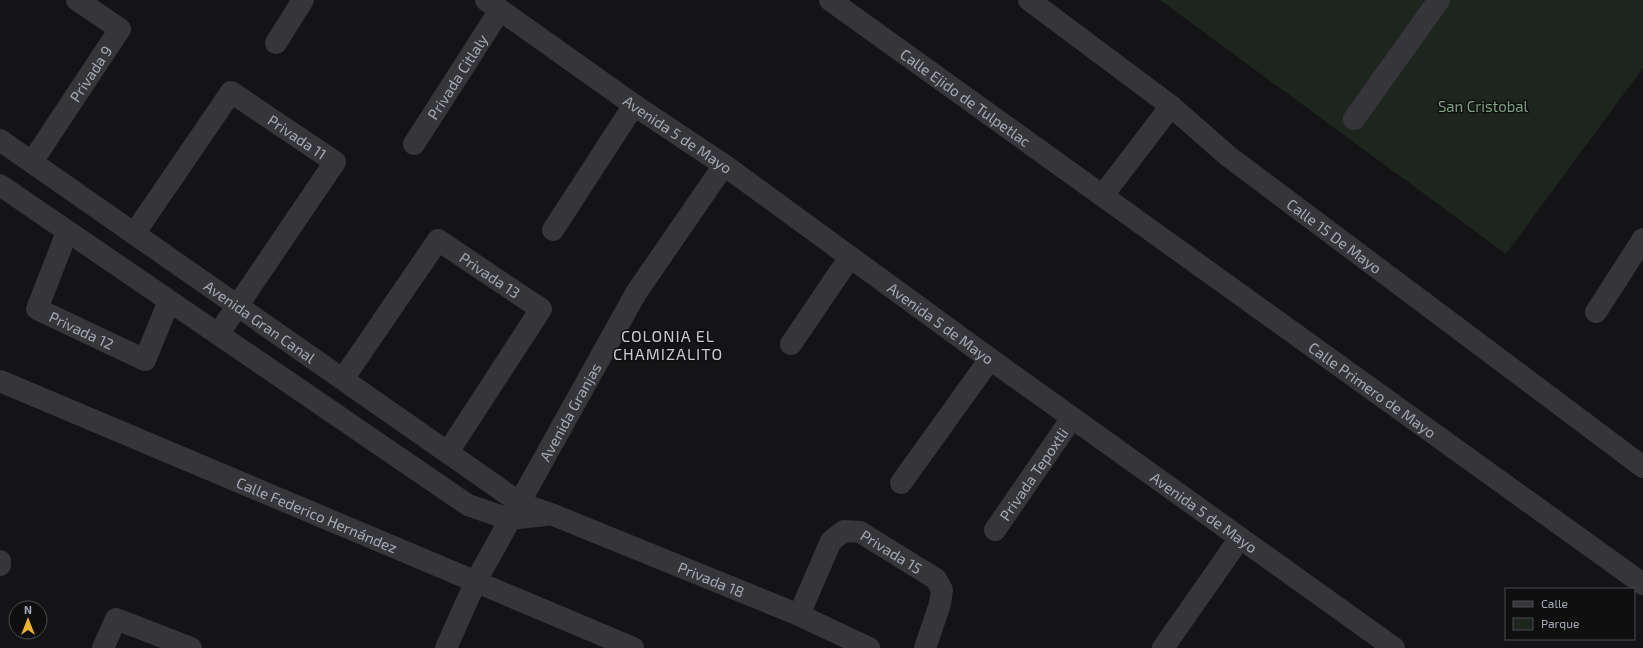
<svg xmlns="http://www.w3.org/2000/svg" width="1643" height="648" font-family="'Exo 2',sans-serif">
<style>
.green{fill:#1e251f}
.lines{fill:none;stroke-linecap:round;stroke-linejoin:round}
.minor{stroke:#35353a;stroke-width:22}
.labels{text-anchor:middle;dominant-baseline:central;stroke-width:3;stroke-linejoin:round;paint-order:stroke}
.street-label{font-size:15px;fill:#a5aab5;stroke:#0f0f10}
.park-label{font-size:15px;fill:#7da07f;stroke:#0f0f10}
.neighbourhood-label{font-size:16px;letter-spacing:1px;fill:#c6c9d1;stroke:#0f0f10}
</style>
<rect width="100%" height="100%" fill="#141315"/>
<path class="green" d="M1160,0H1643V68L1506,254Z"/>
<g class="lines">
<g class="minor">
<path id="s1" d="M486,0L634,105L724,165L990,359L1394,648"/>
<path id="s2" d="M830,0L1643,584"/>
<path id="s3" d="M1029,0L1171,106L1228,156L1643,467"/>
<path d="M276,43L303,0"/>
<path d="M1354,119L1439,0"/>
<path id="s4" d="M0,140L520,503L551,514L799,615L869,648"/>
<path id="s5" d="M414,144L500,10"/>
<path id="s6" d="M32,162L120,29L77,0"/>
<path d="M0,185L468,505L509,519L546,515"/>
<path d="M1103,195L1171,106"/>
<path d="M553,230L634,105"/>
<path id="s7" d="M67,232L37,309L145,360L169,301"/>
<path id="s8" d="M134,234L231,92L335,162L219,333"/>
<path d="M1596,312L1643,239"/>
<path d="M791,344L850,257"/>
<path id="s9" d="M343,379L438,240L541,309L448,452"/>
<path id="s10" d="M0,381L633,648"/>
<path d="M901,483L990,359"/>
<path id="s11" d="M995,530L1072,418"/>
<path d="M0,561V565"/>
<path id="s12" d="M799,615L831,541L844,531L860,532L936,579L942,590L940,604L925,648"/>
<path d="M103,648L116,619L191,648"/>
<path id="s13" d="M446,648L476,581L636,293L724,165"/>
<path d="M1163,648L1240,538"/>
</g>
</g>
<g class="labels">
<g class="street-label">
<text stroke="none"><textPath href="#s6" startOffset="106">Privada 9</textPath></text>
<text stroke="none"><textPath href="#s5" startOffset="80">Privada Citlaly</textPath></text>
<text stroke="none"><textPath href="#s2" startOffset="167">Calle Ejido de Tulpetlac</textPath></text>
<text stroke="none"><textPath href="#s1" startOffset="234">Avenida 5 de Mayo</textPath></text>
<text stroke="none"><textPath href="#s8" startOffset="252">Privada 11</textPath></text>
<text stroke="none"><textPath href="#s3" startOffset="386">Calle 15 De Mayo</textPath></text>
<text stroke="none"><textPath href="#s9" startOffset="231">Privada 13</textPath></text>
<text stroke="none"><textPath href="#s4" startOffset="317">Avenida Gran Canal</textPath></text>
<text stroke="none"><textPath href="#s1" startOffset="558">Avenida 5 de Mayo</textPath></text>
<text stroke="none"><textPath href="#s7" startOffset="132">Privada 12</textPath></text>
<text stroke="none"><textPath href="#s2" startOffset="668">Calle Primero de Mayo</textPath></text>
<text stroke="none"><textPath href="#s13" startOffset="267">Avenida Granjas</textPath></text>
<text stroke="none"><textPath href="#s11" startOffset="68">Privada Tepoxtli</textPath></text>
<text stroke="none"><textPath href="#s1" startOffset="882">Avenida 5 de Mayo</textPath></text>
<text stroke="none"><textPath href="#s10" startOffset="344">Calle Federico Hernández</textPath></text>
<text stroke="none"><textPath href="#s12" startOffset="150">Privada 15</textPath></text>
<text stroke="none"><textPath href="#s4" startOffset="840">Privada 18</textPath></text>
</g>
<g class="park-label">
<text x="1483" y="106">San Cristobal</text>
</g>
<g class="neighbourhood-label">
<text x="668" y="335">COLONIA EL<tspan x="668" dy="18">CHAMIZALITO</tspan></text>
</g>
</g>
<rect x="1505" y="588" width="130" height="52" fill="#0f0f10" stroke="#4b4d52"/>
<rect x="1513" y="601" width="20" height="6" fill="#35353a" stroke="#4b4d52"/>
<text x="1541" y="608" font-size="12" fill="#a5aab5">Calle</text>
<rect x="1513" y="618" width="20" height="12" fill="#1e251f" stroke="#4b4d52"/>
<text x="1541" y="628" font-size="12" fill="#a5aab5">Parque</text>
<g transform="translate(28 620)"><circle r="19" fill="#0f0f10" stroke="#4b4d52"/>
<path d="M0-3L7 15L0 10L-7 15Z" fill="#eeb232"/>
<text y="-6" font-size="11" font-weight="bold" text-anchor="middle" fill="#a5aab5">N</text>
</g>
</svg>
